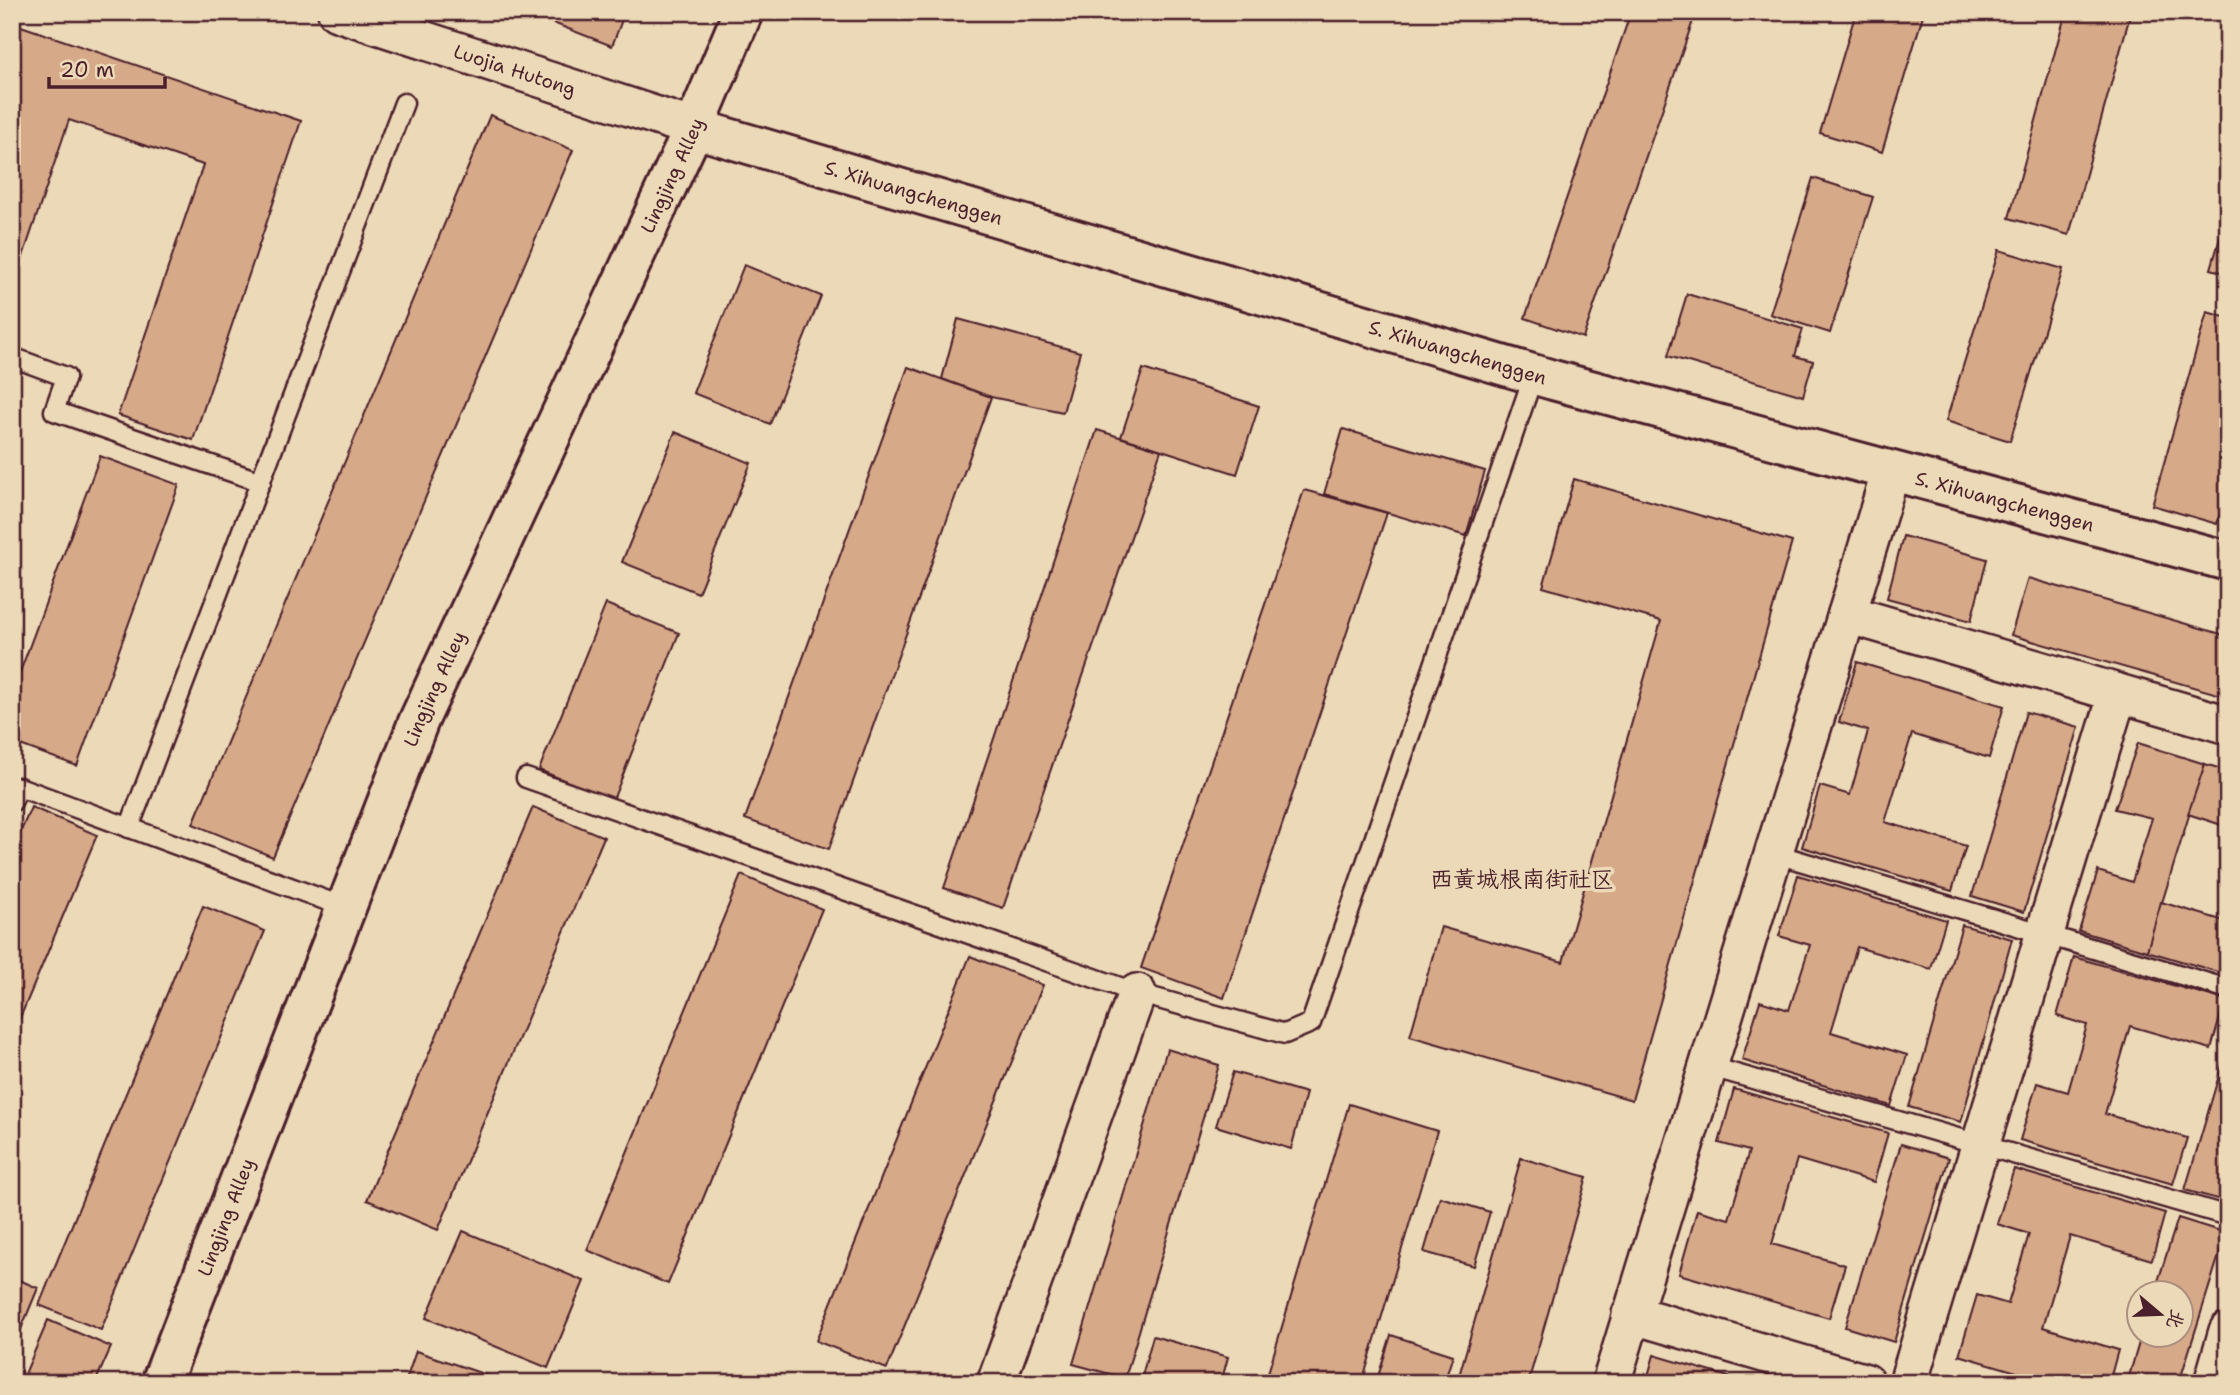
<svg xmlns="http://www.w3.org/2000/svg" width="2240" height="1395" font-family="'Shantell Sans','LXGW WenKai TC',sans-serif">
<style>
.building{fill:#d6a988;stroke:#4a1f2b;stroke-width:2}
.lines{fill:none;stroke-linecap:round;stroke-linejoin:round}
.service-casing{stroke:#4a1f2b;stroke-width:23}
.minor-casing{stroke:#4a1f2b;stroke-width:42}
.secondary-casing{stroke:#4a1f2b;stroke-width:44}
.service{stroke:#ecd9b7;stroke-width:18}
.minor{stroke:#ecd9b7;stroke-width:37}
.secondary{stroke:#ecd9b7;stroke-width:38}
.labels{text-anchor:middle;dominant-baseline:central;stroke-width:7;stroke-linejoin:round;paint-order:stroke}
.street-label{font-size:19px;fill:#4a1f2b;stroke:#ecd9b7}
.quarter-label{font-size:23px;fill:#4a1f2b;stroke:#ecd9b7}
</style>
<rect width="100%" height="100%" fill="#ecd9b7"/>
<filter id="ink" filterUnits="userSpaceOnUse"><feTurbulence type="fractalNoise" baseFrequency=".0143" numOctaves="2"/><feDisplacementMap in="SourceGraphic" scale="14" xChannelSelector="R" yChannelSelector="G"/><feConvolveMatrix kernelMatrix="1 2 1 2 8 2 1 2 1" color-interpolation-filters="sRGB"/></filter>
<g filter="url(#ink)">
<g class="building">
<path d="M525,12H625L612,46Z"/>
<path d="M1631,12H1696L1583,338L1525,318Z"/>
<path d="M1856,12H1924L1882,152L1820,133Z"/>
<path d="M2066,12H2131L2069,235L2009,218Z"/>
<path d="M18,25L301,121L193,440L118,415L203,165L69,120L12,289V43Z"/>
<path d="M490,115L573,150L273,857L193,824Z"/>
<path d="M1813,178L1873,197L1830,333L1770,314Z"/>
<path d="M2228,210V274L2211,269Z"/>
<path d="M1999,250L2063,269L2010,441L1946,421Z"/>
<path d="M744,265L821,296L770,424L693,393Z"/>
<path d="M1687,294L1803,329L1795,356L1813,361L1803,396L1668,356Z"/>
<path d="M2207,312L2228,318V486L2217,524L2152,505Z"/>
<path d="M958,319L1080,352L1063,412L991,397L942,379Z"/>
<path d="M908,367L991,397L829,849L745,819Z"/>
<path d="M1143,369L1259,406L1237,474L1121,437Z"/>
<path d="M1343,429L1485,471L1466,536L1324,494Z"/>
<path d="M1097,430L1161,450L1003,908L944,888Z"/>
<path d="M675,432L751,463L698,593L622,562Z"/>
<path d="M100,456L179,485L77,766L12,742V670L20,672Z"/>
<path d="M1574,479L1792,542L1632,1100L1410,1036L1441,927L1563,962L1661,621L1543,587Z"/>
<path d="M1304,490L1387,513L1224,998L1141,968Z"/>
<path d="M1903,536L1987,559L1971,621L1887,598Z"/>
<path d="M2028,578L2228,636V697L2011,635Z"/>
<path d="M606,604L679,633L613,800L539,770Z"/>
<path d="M1857,662L2004,706L1989,758L1912,734L1885,822L1966,846L1952,891L1802,847L1820,786L1850,795L1868,731L1839,722Z"/>
<path d="M2026,712L2079,727L2024,912L1972,896Z"/>
<path d="M2138,743L2205,764L2147,951L2079,931L2098,871L2132,882L2152,818L2115,809Z"/>
<path d="M2205,764L2228,771V827L2188,814Z"/>
<path d="M31,807L97,835L12,1037V852Z"/>
<path d="M533,807L604,837L438,1230L367,1200Z"/>
<path d="M741,875L822,909L668,1284L587,1250Z"/>
<path d="M1798,875L1946,920L1931,969L1857,947L1831,1032L1907,1055L1891,1106L1742,1060L1760,1001L1789,1010L1810,945L1779,936Z"/>
<path d="M2161,902L2228,922V975L2147,951Z"/>
<path d="M203,906L265,931L101,1330L39,1305Z"/>
<path d="M1962,925L2012,939L1961,1122L1909,1107Z"/>
<path d="M970,956L1043,985L887,1369L816,1341Z"/>
<path d="M2074,957L2225,1000L2211,1049L2130,1026L2105,1114L2187,1138L2173,1184L2020,1140L2037,1083L2068,1092L2087,1025L2057,1016Z"/>
<path d="M2228,1045V1202L2185,1190Z"/>
<path d="M1167,1049L1219,1065L1125,1378L1073,1364Z"/>
<path d="M1233,1072L1306,1093L1291,1149L1216,1126Z"/>
<path d="M1734,1089L1888,1133L1874,1182L1797,1159L1772,1244L1845,1265L1829,1318L1679,1274L1697,1210L1729,1219L1749,1151L1719,1143Z"/>
<path d="M1349,1104L1437,1131L1362,1383H1265Z"/>
<path d="M1901,1144L1949,1158L1894,1342L1845,1327Z"/>
<path d="M1521,1158L1587,1177L1528,1383H1457Z"/>
<path d="M2014,1169L2165,1213L2152,1260L2070,1236L2043,1327L2118,1350L2109,1383H2054L1959,1355L1977,1295L2008,1304L2029,1234L1997,1224Z"/>
<path d="M1440,1197L1490,1212L1474,1266L1424,1252Z"/>
<path d="M2178,1218L2226,1233L2179,1383H2127L2141,1336H2180V1294H2154Z"/>
<path d="M463,1231L584,1281L548,1368L426,1318Z"/>
<path d="M12,1277L38,1288L12,1351Z"/>
<path d="M48,1320L111,1347L95,1383H21Z"/>
<path d="M1391,1335L1453,1355L1444,1383H1376Z"/>
<path d="M1153,1336L1228,1357L1221,1383H1140Z"/>
<path d="M416,1351L510,1383H405Z"/>
<path d="M1654,1355L1749,1383H1646Z"/>
</g>
<g class="lines">
<defs>
<g id="service">
<path d="M12,357L66,377L54,411L261,482"/>
<path d="M526,778L1137,993L1285,1034L1311,1023L1534,374"/>
<path d="M12,802L19,787L344,907"/>
<path d="M129,828L404,103"/>
<path d="M1773,853L2228,989"/>
<path d="M1708,1066L2228,1216"/>
</g>
<g id="minor">
<path id="s1" d="M337,12L694,128"/>
<path d="M1847,614L1891,471"/>
<path d="M1631,1314L1866,1383"/>
<path d="M996,1383L1137,993"/>
<path d="M1611,1383L1847,614L2228,725"/>
<path d="M1908,1383L2118,693"/>
<path d="M2213,1383L2228,1331"/>
</g>
<g id="secondary">
<path id="s2" d="M694,128L1553,380L2228,561"/>
<path id="s3" d="M161,1383L419,720L694,128L743,12"/>
</g>
</defs>
<use href="#service" class="service-casing"/>
<use href="#minor" class="minor-casing"/>
<use href="#secondary" class="secondary-casing"/>
<use href="#service" class="service"/>
<use href="#minor" class="minor"/>
<use href="#secondary" class="secondary"/>
</g>
</g>
<g class="labels">
<g class="street-label">
<text stroke="none"><textPath href="#s1" startOffset="187">Luojia Hutong</textPath></text>
<text stroke="none"><textPath href="#s3" startOffset="1312">Lingjing Alley</textPath></text>
<text stroke="none"><textPath href="#s2" startOffset="229">S. Xihuangchenggen</textPath></text>
<text stroke="none"><textPath href="#s2" startOffset="796">S. Xihuangchenggen</textPath></text>
<text stroke="none"><textPath href="#s2" startOffset="1363">S. Xihuangchenggen</textPath></text>
<text stroke="none"><textPath href="#s3" startOffset="746">Lingjing Alley</textPath></text>
<text stroke="none"><textPath href="#s3" startOffset="178">Lingjing Alley</textPath></text>
</g>
<g class="quarter-label">
<text x="1522" y="879">西黄城根南街社区</text>
</g>
</g>
<rect width="2240" height="1395" fill="none" stroke="#ecd9b7" stroke-width="42"/>
<rect x="21" y="21" width="2198" height="1353" fill="none" stroke="#4a1f2b" stroke-width="2.5" filter="url(#ink)"/>
<g transform="translate(2160 1314) rotate(109)"><circle r="33" fill="#ecd9b7" stroke="#ab8f7f" stroke-width="2"/>
<path d="M0-5L12 26L0 18L-12 26Z" fill="#4a1f2b"/>
<text y="-10" font-size="19" font-weight="bold" text-anchor="middle" fill="#4a1f2b">北</text>
</g>
<path d="M49 77v10h116v-10" fill="none" stroke="#4a1f2b" stroke-width="3.5"/>
<text x="60" y="77" font-size="21" fill="#4a1f2b" stroke="#ecd9b7" stroke-width="5" paint-order="stroke">20 m</text>
</svg>
